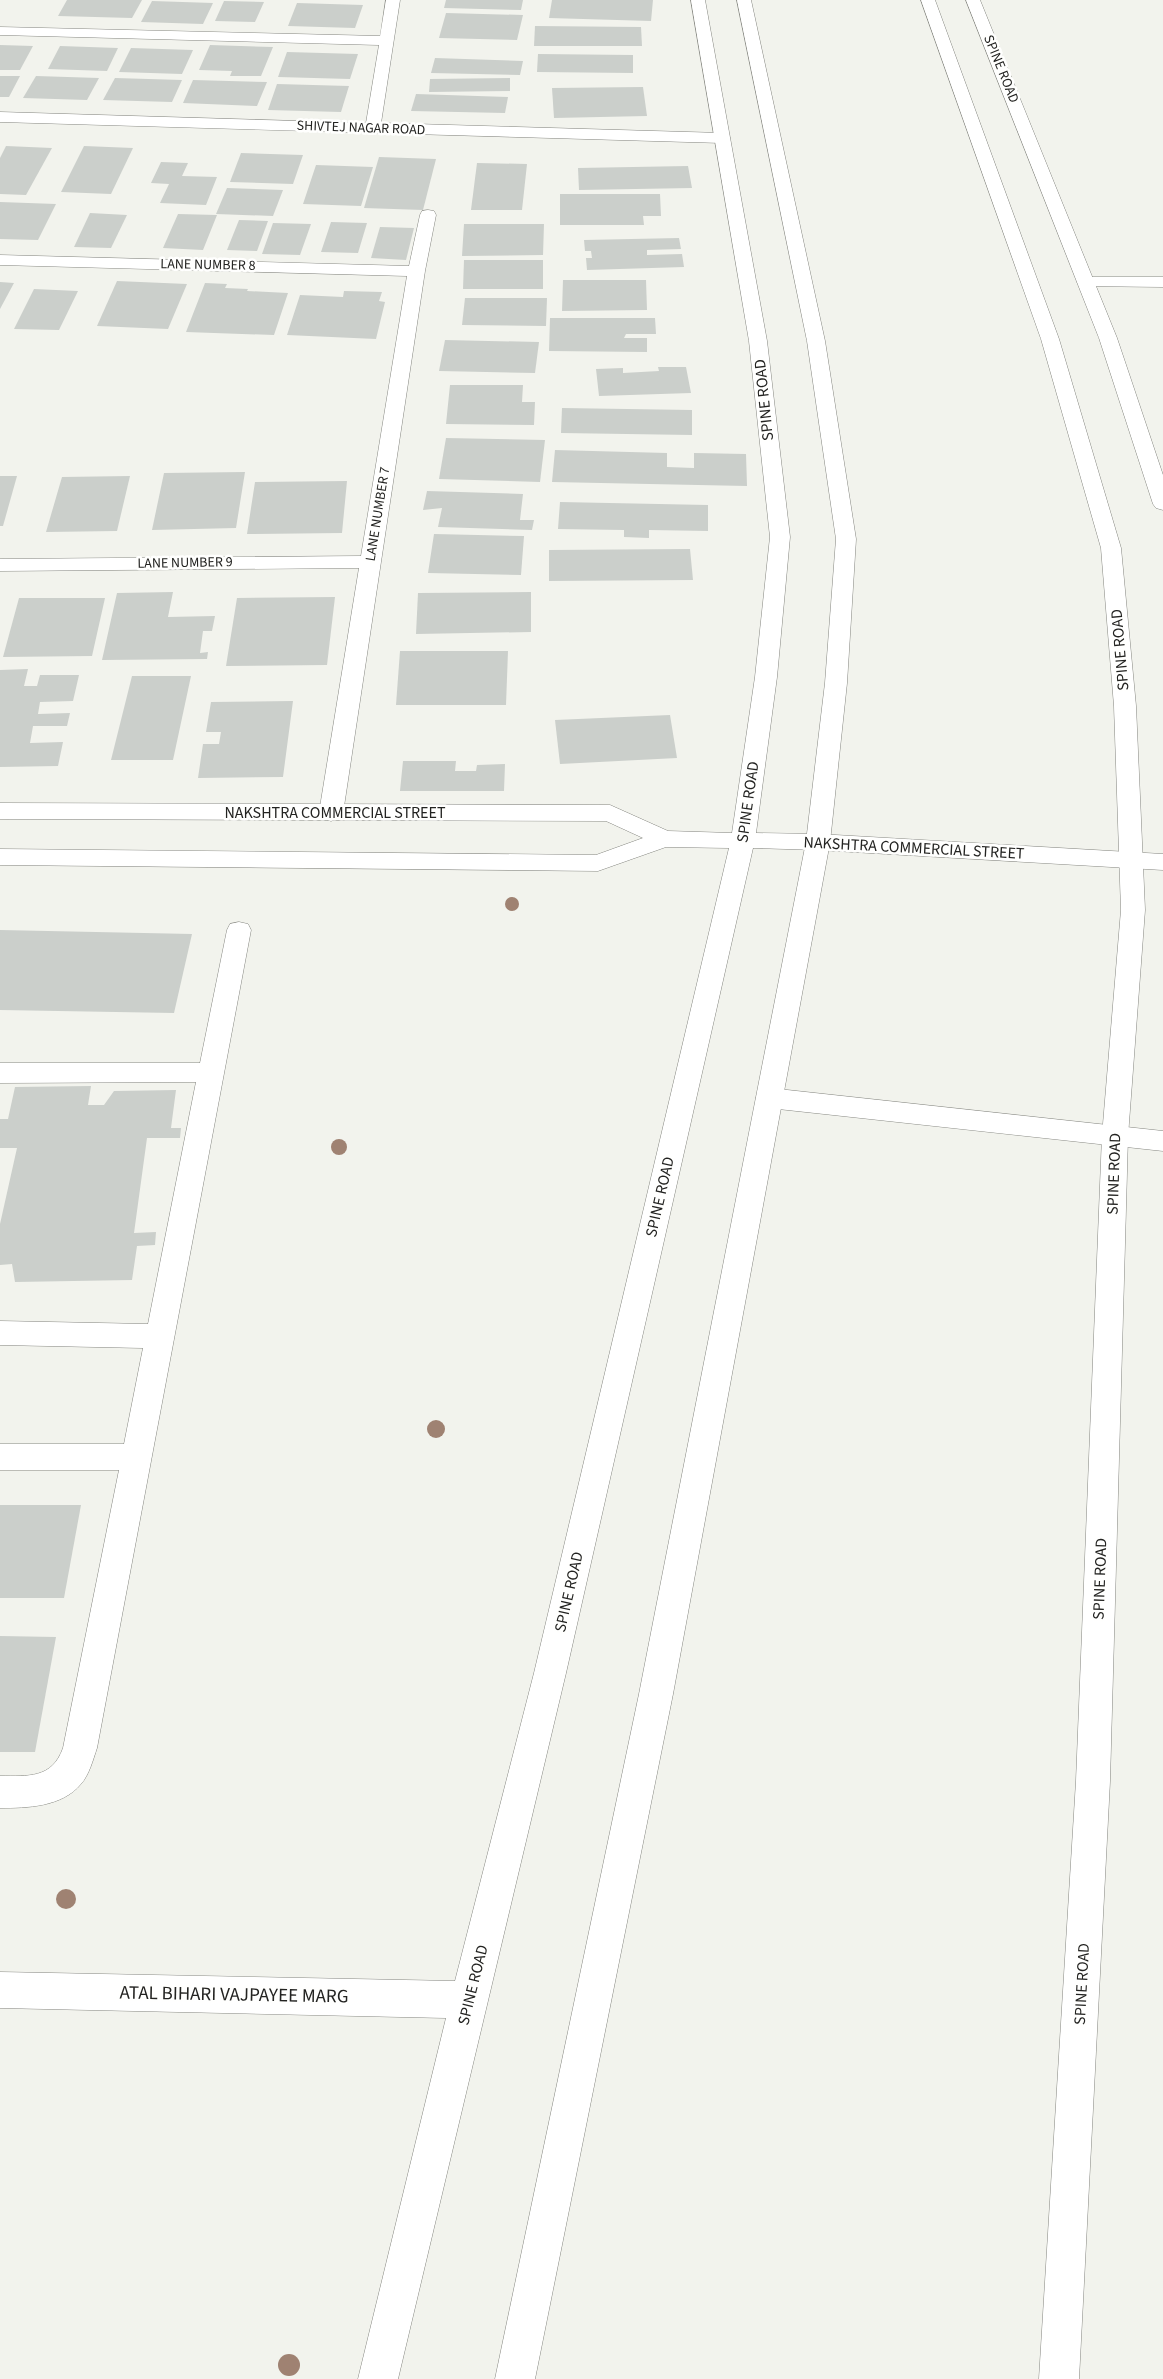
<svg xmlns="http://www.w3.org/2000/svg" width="1163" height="2379" font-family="'Source Sans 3',sans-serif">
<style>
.building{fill:#cbcfcb}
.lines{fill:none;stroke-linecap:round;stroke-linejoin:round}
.service-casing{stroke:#858680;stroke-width:1}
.minor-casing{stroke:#858680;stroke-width:1}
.tertiary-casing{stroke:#858680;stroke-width:1}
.primary-casing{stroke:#858680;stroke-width:1}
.service{fill:#fff;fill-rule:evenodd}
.minor{fill:#fff;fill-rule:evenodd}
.tertiary{fill:#fff;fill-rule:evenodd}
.primary{fill:#fff;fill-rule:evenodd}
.tree{fill:#9f8272}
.labels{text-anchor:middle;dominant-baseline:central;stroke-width:5;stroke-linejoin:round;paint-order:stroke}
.far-street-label{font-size:14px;fill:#232321;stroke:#fffffe}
.street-label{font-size:16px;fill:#232321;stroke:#fffffe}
.near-street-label{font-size:19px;fill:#232321;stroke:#fffffe}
</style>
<rect width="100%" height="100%" fill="#f2f3ed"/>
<g class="building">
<path d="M67,0H142L132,18L58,16Z"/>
<path d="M446,0H523L521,10L444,8Z"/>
<path d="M552,0H653L651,21L549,18Z"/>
<path d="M152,1L213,3L203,24L141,22Z"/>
<path d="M224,1L264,2L255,22L215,21Z"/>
<path d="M297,3L363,5L355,28L288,26Z"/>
<path d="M446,13L523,15L517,40L439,38Z"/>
<path d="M535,26L641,27L642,46H534Z"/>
<path d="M0,45L33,46L20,70H0Z"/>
<path d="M210,45L273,47L261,76H230L232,71L199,70Z"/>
<path d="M60,46L118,48L107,71L48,69Z"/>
<path d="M131,48L193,50L182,74L119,72Z"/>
<path d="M287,52L358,54L350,79L278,77Z"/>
<path d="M538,54L633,55V73L537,72Z"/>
<path d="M435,58L523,61L520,75L431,73Z"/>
<path d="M0,76H20L9,97H0Z"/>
<path d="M36,76L99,78L87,100L23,98Z"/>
<path d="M115,78L182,80L172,102L103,100Z"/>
<path d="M510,78V91L429,92L430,79Z"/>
<path d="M193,80L267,82L257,106L183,103Z"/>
<path d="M277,84L349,86L341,112L268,110Z"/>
<path d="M643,87L647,116L554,118L552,88Z"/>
<path d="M416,94L508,97L505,113L411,111Z"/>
<path d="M6,146L52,148L26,195L0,194V158Z"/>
<path d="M84,146L133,148L111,194L61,192Z"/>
<path d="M241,153L303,155L293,184L230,182Z"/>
<path d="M379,157L436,159L423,210L364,208Z"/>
<path d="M161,162L188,163L182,176L217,177L206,205L160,203L169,184L151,183Z"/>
<path d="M477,163L527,164L522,210H471Z"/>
<path d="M316,165L373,167L361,206L303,204Z"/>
<path d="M688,166L692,188L579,190L578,168Z"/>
<path d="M227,188L283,190L273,216L216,214Z"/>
<path d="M560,194H660L661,216H643L644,225H560Z"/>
<path d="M0,202L56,204L38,240L0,239Z"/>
<path d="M90,213L127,215L111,248L74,247Z"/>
<path d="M178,214L217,215L203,250L163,248Z"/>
<path d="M239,220L268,221L257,251L227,250Z"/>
<path d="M331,222L367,223L358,253L321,252Z"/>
<path d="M273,223L311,224L300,255L262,254Z"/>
<path d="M464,224H544L543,255L462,256Z"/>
<path d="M380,227L414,228L406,260L371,258Z"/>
<path d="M679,238L681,249L647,250V255L682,254L684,267L587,270L586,258H592L591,251H585L584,240Z"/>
<path d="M464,260H543V289H463Z"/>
<path d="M563,280H646L647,310L562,311Z"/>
<path d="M117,281L187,284L168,329L97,326Z"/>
<path d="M0,282L14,283L0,309Z"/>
<path d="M205,283L227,284L225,288L248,289L247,291L288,293L274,335L186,332Z"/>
<path d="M34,289L78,291L59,330L14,329Z"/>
<path d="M344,291L382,292L379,301L385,302L376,339L287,335L300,295L343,297Z"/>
<path d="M465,298H547L546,326L462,325Z"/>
<path d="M550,318H655L656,334H626L624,338H647V352L549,351Z"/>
<path d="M445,340L539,342L535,373L439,371Z"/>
<path d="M658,367H686L691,393L599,396L596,369L623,368V373L659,371Z"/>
<path d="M450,385H523L522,402H535L534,425L446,424Z"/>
<path d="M562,408L692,410V435L561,433Z"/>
<path d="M446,438L545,440L540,482L439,479Z"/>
<path d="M555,450L667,453V467L694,468V453L746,454L747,486L552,482Z"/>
<path d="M245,472L236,528L152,530L164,473Z"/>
<path d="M0,476H17L3,526H0Z"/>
<path d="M130,476L117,531L46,532L62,477Z"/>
<path d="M347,481L342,533L247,534L255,482Z"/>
<path d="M427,491L523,494L520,520H534L532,530L438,527L442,508L423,510Z"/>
<path d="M560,502L708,505V531L649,530V538L624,537V530L558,529Z"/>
<path d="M434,534L524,536L521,575L428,573Z"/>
<path d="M690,549L693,580L549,581V550Z"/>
<path d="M173,592L168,617L215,616L212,631H203L200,653L208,652L207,659L102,660L117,593Z"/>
<path d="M531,592V632L416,634L418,593Z"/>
<path d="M335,597L327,665L226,666L237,598Z"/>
<path d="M19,598H105L92,656L3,657Z"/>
<path d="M400,651H508L506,705H396Z"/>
<path d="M28,669L24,686H37L40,675H79L73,701L40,702L38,714L70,713L67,726H33L30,743L63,742L58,766L0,767V670Z"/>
<path d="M132,676H191L173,760H111Z"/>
<path d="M293,701L283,777L198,778L203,744H219L221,732H206L211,702Z"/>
<path d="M670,715L677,758L560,764L555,720Z"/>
<path d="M403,761H456L455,771H476L477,765L505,764L504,791H400Z"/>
<path d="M0,930L192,934L174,1013L0,1010Z"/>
<path d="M91,1086L88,1105H104L114,1091L176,1090L171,1128H181L180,1138H147L134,1233L156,1232L155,1245L137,1246L132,1280L15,1282L12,1264L0,1265V1224L17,1148H0V1119H8L15,1087Z"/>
<path d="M0,1505H81L64,1598H0Z"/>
<path d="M0,1636L56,1637L35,1752H0Z"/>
</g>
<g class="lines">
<defs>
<path id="service" d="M239,922L248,924L251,930L97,1748C93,1760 89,1775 81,1784C62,1807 27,1808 0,1808V1776C28,1776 52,1779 63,1748L119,1470H0V1444H124L143,1348L0,1345V1321L148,1324L196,1082L0,1083V1063H200L227,930L230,924Z"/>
<g id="minor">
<path d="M386,0H400L381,123L722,133L728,135L730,138L728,141L722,143L0,122V112L366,123L379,45L0,35V27L380,36Z"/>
<path d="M428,210L434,211L436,215L425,271L343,813L339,818L331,821L323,818L319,813L359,568L0,571V559L361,556L407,276L0,265V255L409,266L420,215L422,211Z"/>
<path d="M1086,277H1163V287L1080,286L1077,282L1080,278Z"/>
</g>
<g id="tertiary">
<path d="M691,0H705L767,341L790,537L777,677L756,833L818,834L1163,854V870L818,850L753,848L566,1673L398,2379H358L446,2018L0,2008V1972L455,1981L534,1673L729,848L666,847L598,871L0,865V849L596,855L643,838L606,821L0,819V803L610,805L668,831L732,833L755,677L770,537L749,341Z"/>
<path d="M966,0H980L1117,338L1163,475V510L1156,508L1153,504L1099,338Z"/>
<path d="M769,1088L1163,1131V1151L769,1108L760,1105L756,1098L760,1091Z"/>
</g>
<g id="primary">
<path d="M737,0H751L825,341L856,539L847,683L830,842L673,1694L535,2379H495L639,1694L806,842L825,683L836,539L807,341Z"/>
<path d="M921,0H935L1059,339L1121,548L1136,706L1145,910L1128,1136L1110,1781L1079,2379H1039L1076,1781L1102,1136L1121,910L1114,706L1101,548L1041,339Z"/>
</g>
</defs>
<use href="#service" class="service-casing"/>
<use href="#minor" class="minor-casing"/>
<use href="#tertiary" class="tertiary-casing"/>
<use href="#primary" class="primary-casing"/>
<use href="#service" class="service"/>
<use href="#minor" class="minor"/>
<use href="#tertiary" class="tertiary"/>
<use href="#primary" class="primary"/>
</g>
<g class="tree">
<circle cx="512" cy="904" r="7"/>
<circle cx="339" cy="1147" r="8"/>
<circle cx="436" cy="1429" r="9"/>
<circle cx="66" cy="1899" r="10"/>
<circle cx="289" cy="2365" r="11"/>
</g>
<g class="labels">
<g class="far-street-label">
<text transform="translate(1001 69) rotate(68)">SPINE ROAD</text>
<text transform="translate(361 128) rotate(2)">SHIVTEJ NAGAR ROAD</text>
<text transform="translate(208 265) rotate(1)">LANE NUMBER 8</text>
<text transform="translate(378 514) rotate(-81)">LANE NUMBER 7</text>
<text transform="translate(185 563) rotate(-1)">LANE NUMBER 9</text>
</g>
<g class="street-label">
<text transform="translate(764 400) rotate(-96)">SPINE ROAD</text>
<text transform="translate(1120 650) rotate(-95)">SPINE ROAD</text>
<text transform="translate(748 802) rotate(-82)">SPINE ROAD</text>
<text x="335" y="813">NAKSHTRA COMMERCIAL STREET</text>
<text transform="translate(914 848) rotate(3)">NAKSHTRA COMMERCIAL STREET</text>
<text transform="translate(1114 1174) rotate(-88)">SPINE ROAD</text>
<text transform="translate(660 1197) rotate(-77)">SPINE ROAD</text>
<text transform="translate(1100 1579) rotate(-88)">SPINE ROAD</text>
<text transform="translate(569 1592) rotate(-77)">SPINE ROAD</text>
<text transform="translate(1082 1984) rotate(-87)">SPINE ROAD</text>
<text transform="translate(473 1985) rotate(-76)">SPINE ROAD</text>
</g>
<g class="near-street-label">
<text transform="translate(234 1995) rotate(1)">ATAL BIHARI VAJPAYEE MARG</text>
</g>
</g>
</svg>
